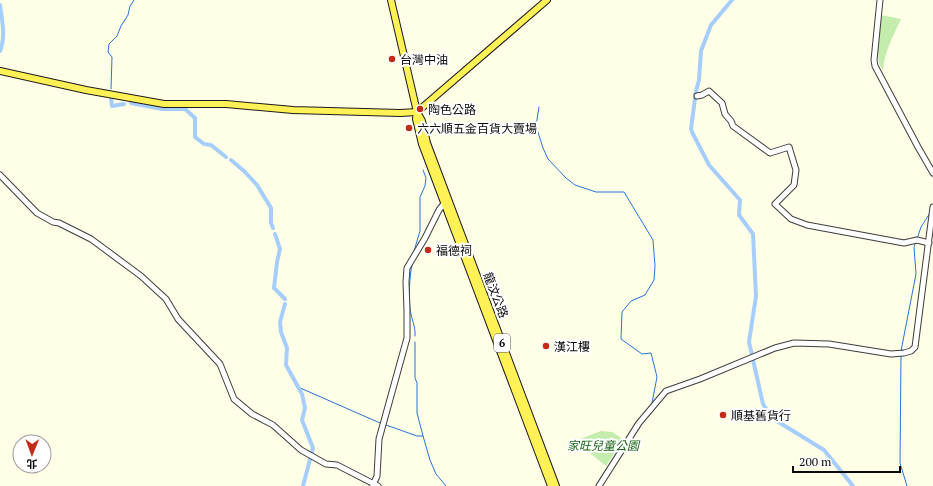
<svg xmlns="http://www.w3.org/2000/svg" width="933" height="486" font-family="'PT Serif','Noto Sans TC',serif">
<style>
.green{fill:#c4ecad}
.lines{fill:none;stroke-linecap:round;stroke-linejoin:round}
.stream{stroke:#2775d9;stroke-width:1}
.canal{stroke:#a6cefc;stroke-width:4}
.minor-casing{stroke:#3d3d3d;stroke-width:7}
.major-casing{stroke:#1b1b1b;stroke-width:8}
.minor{stroke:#fff;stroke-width:5}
.major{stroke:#fff156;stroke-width:6}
.poi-dot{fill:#c42b17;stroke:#fff;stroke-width:1.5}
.labels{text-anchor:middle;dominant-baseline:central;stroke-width:4;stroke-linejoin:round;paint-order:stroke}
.shield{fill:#fff;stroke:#545454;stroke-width:1}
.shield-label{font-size:11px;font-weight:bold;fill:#0a0a0a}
.poi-label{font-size:12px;fill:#0a0a0a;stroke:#fff;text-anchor:start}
.street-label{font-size:12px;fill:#0a0a0a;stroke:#fff}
.park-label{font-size:12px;font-style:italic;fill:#1a6516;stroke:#fff}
</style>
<rect width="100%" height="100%" fill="#fffee6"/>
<g class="green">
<path d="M881,15L901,19C893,37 884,52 883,71L879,63L878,54Z"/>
<path d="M601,431L612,432L623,439L606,466L575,441Z"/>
</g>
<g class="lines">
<g class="stream">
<path d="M111,89L112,57L108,52L109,44L117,36L121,26L128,15L130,6L134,0"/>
<path d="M539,107L536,126L543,148L548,159L566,178L575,185L596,192H624L653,240L655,266L654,280L645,295L631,301L622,312L621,339L642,354L651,353L657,377L652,403"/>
<path d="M917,239L921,227L930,213"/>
<path d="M414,251L420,231V197L425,186L426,178L423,170"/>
<path d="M412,265C409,279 409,294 410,309C411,318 416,327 415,336"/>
<path d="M415,342V378L417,383V413L423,436L430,460L436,474L446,486"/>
<path d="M901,351L916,274L914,247L916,242"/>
<path d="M901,356L900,463L907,486"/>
<path d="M298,387L380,423"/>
<path d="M386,425L417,436H423"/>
</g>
<g class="canal">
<path d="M732,0L711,25L701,51L699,80L696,91L691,129L693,134L709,165L740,200L739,215L753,234L756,296L749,342L763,404L772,418L824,450L853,486"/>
<path d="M0,5C2,20 6,37 0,51"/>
<path d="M111,98L112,106L124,104"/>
<path d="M131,103L162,109H185L195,118V137L204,144L211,145L226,157"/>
<path d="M231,160L244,171L257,185L271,208V223L273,228"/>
<path d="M275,234L280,249L277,262L274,288L285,299"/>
<path d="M285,304L280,322L281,332L287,348L286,365L302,394L305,408L302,420L313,448L303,486"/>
</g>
<defs>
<g id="minor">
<path d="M880,0L874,60L875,66L918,147L933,173"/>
<path d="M697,96L702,95L709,91L722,103L725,114L731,121L733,126L770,153L789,147L796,170L794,185L775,204L791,219L807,225L904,243L917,240L929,243"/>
<path d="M0,175L37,213L53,222L59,223L91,239L141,276L166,299L178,319L220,364L234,399L252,414L273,425L301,450L326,464L337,465L378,486"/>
<path d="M373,485L377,476L379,439L407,338V311L406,282L407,268L425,238L439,210L446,201"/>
<path d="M599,486L639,423L666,391L700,379L775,348L794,343L829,344L891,354L904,353L911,351L915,347L933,207"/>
</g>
<g id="major">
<path d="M391,0L417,112L422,121L427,143L556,486"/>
<path d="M0,71L86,90L164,104H226L293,110L400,113L417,112L547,0"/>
<path d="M417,112L416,119L422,144L551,486"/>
</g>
</defs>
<use href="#minor" class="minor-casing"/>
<use href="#major" class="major-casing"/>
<use href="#minor" class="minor"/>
<use href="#major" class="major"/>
</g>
<g class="poi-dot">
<circle cx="392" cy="59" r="4"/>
<circle cx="420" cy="109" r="4"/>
<circle cx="409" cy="128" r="4"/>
<circle cx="428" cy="250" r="4"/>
<circle cx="546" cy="346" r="4"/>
<circle cx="723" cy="415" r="4"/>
</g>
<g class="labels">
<rect class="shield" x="494" y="334" width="16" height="18" rx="3"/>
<g class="shield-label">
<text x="502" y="343">6</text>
</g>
<g class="poi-label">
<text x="400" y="59">台灣中油</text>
<text x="428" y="109">陶色公路</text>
<text x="417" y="128">六六順五金百貨大賣場</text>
<text x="436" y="250">福德祠</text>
<text x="554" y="346">漢江樓</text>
<text x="731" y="415">順基舊貨行</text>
</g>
<g class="street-label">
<text transform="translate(496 295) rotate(69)">龍汶公路</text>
</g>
<g class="park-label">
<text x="603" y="445">家旺兒童公園</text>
</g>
</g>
<g transform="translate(32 454) rotate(181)"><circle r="19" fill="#ffffff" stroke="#9d9d9d"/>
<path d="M0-3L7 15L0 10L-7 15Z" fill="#c42b17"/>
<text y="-6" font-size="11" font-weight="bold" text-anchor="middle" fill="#0a0a0a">北</text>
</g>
<path d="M793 466v6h107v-6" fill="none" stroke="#0a0a0a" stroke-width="2"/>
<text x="799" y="466" font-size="12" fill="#0a0a0a" stroke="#ffffff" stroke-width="3" paint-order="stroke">200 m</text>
</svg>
